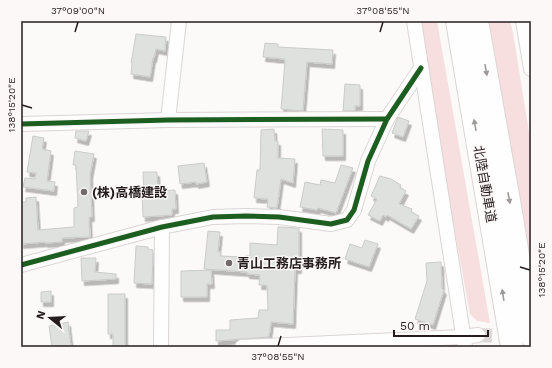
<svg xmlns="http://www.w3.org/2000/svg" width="552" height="368" font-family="'Work Sans','Noto Sans JP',sans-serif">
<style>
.green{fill:#f6dfde}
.building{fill:#dfe1de;stroke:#caccca;filter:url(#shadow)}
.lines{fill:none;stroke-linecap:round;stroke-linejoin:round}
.minor-tunnel{stroke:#dcd8d8;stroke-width:14;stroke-dasharray:14 7;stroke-linecap:butt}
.minor-casing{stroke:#dbd5d5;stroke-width:16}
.motorway-casing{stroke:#dbd5d5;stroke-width:24}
.minor{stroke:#fffefe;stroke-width:14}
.motorway{stroke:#fffefe;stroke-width:22}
.cycleway-casing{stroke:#fdf8f8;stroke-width:8}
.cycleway{stroke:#1b5e20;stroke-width:5}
.oneway{fill:#9d9999}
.ticks{fill:none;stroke:#251d1d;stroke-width:1.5}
.poi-dot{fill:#706a6a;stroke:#fdf8f8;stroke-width:1.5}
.labels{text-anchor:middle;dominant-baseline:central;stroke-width:3;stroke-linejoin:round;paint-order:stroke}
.street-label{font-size:13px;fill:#251d1d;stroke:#fdf8f8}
.poi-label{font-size:13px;font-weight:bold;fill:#251d1d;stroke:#fdf8f8;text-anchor:start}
.neatline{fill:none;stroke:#251d1d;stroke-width:1.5}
.ticks-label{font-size:10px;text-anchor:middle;fill:#251d1d}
</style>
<defs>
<filter id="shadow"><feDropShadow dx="2.5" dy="4.5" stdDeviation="0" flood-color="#0004"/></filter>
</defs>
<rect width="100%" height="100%" fill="#fcf9f9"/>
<g class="green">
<path d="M420,21H437L490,323L477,321L470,314L441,157Z"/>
<path d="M489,21H510L513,33L531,144V274Z"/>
</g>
<g class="building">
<path d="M136,34L166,37L165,51L156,49L154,58H153L150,77L131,74L132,63H131Z"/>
<path d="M265,43L278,44V47L333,50L332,64L307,62L303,111L281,109L285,61L284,59L263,57Z"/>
<path d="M345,84L360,85V106H355V111H343Z"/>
<path d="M398,117L409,121L403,137L392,133Z"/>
<path d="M274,129L275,141H278V158L295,159L293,183L281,179L277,208L267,207L268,199L254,198L257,170H260L261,130Z"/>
<path d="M322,129L343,130V156H323Z"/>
<path d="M76,131H89L86,141L75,138Z"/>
<path d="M33,136L44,138L42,149L51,151L47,181L55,182L54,191L23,187L25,178L35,179L36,173L27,172Z"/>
<path d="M75,151L94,154L90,175L92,217H89L90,237L62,238V242L45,243V242L21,244V202H26V198L36,197L38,230L74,227V208L78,207L76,165H73Z"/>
<path d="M204,163L207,182L196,184V182L180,184L178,166Z"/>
<path d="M341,165L353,168L336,213L318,208L317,210L300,207L305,182L320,185L321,180L335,183Z"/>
<path d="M143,172H157L158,191L175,190L176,209H172V215L143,217L142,192H144Z"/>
<path d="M380,176L391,179L401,185L400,188L406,191L399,204L412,209L411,212L419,216L411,229L387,215L386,217L383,215L380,221L368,215L377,199L371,196Z"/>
<path d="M278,227L299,228V269H295L293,324L271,322L269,337L216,341V330H230V320L258,318L259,310H268L267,285H259L260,275L247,274V272L204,269L208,231L220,232L218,252H221L220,256L246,257V255L250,256V243L277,245Z"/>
<path d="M365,240L378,244L369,267L345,259L350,244L362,248Z"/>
<path d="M136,246L148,247V249L153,250L152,284L134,283Z"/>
<path d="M81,258H96L95,272L116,274V279L82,281Z"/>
<path d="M441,262L442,289L444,290L433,325L415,319L427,281L426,263Z"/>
<path d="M211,270L212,284H207V297H181V271Z"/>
<path d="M51,291V302H41V292Z"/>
<path d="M108,294H125V347H113V334H108Z"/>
<path d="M68,322L71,347H52L49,326Z"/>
</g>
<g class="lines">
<path class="minor-tunnel" d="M478,335L517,337"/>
<defs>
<g id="minor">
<path d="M414,21L465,347"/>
<path d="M523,21L531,69"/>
<path d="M168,120L179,21"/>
<path d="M21,124L168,120L387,119"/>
<path d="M21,265L162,227L213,217L246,216L279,217L331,224L347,220L354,210L368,161L387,119L421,68"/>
<path d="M161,347L162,227"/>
<path d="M242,347L463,337L478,335"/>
</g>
<g id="motorway">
<path d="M457,21L512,347"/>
<path d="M477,21L511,212L531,336"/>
</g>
</defs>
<use href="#minor" class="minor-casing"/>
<use href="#motorway" class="motorway-casing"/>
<use href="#minor" class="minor"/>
<use href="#motorway" class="motorway"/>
<defs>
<g id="cycleway">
<path d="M21,124L168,120L387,119"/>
<path d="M21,265L162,227L213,217L246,216L279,217L331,224L347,220L354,210L368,161L387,119L421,68"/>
</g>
</defs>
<use href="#cycleway" class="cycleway-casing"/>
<use href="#cycleway" class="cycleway"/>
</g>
<defs><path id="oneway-solid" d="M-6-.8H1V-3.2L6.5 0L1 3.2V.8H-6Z"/></defs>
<g class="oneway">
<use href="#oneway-solid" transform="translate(486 70) rotate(80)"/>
<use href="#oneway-solid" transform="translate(475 125) rotate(-100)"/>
<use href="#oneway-solid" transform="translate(509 198) rotate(80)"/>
<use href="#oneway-solid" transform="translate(503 295) rotate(-99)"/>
</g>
<path class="ticks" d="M75,32L78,22M380,32L383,22M22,105L32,108M520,267L530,270M278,346L281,336"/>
<g class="poi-dot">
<circle cx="84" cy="192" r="4"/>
<circle cx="229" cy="263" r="4"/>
</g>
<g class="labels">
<g class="street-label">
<text transform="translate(485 184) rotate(80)">北陸自動車道</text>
</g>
<g class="poi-label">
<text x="92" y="192">(株)高橋建設</text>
<text x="237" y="263">青山工務店事務所</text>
</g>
</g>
<rect width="552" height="368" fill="none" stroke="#fdf8f8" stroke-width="44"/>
<g transform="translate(50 318) rotate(288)" stroke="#fdf8f8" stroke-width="3" paint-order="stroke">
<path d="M0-3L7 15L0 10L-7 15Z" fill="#251d1d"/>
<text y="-6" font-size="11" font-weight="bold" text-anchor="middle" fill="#251d1d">N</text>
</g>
<path d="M394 330v6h94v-6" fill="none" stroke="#251d1d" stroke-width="2"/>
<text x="400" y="330" font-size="12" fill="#251d1d" stroke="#fdf8f8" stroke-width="3" paint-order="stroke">50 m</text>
<rect x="22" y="22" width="508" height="324" class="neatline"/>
<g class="ticks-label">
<text x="78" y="14">37°09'00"N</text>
<text x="383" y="14">37°08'55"N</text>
<text transform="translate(11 105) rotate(-90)" y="4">138°15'20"E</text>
<text transform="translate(541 270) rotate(-90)" y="4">138°15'20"E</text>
<text x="278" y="360">37°08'55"N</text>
</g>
</svg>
